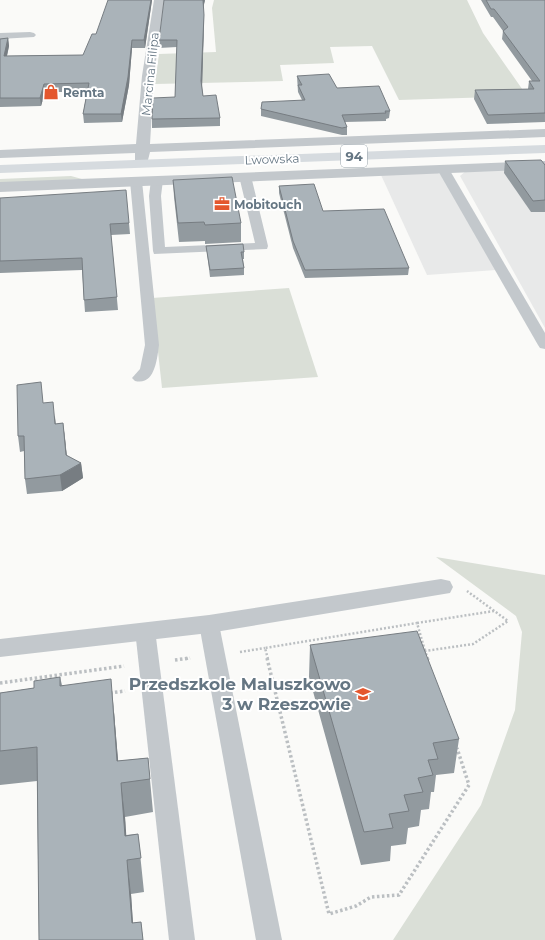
<svg xmlns="http://www.w3.org/2000/svg" width="545" height="940" font-family="Montserrat,sans-serif">
<style>
.built{fill:#e8e9e9}
.green{fill:#dadfd7}
.lines{fill:none;stroke-linecap:round;stroke-linejoin:round}
.path-far1{stroke:#bbbfc2;stroke-width:2.5;stroke-dasharray:2 2;stroke-linecap:butt}
.path{stroke:#bbbfc2;stroke-width:3.5;stroke-dasharray:2.5 2.5;stroke-linecap:butt}
.lane{fill:#c3c8cc;fill-rule:evenodd}
.street{fill:#c3c8cc;fill-rule:evenodd}
.primary{fill:#d6dbdf;fill-rule:evenodd}
.wall{fill:#929a9f}
.shaded-wall{fill:#777d82}
.building{fill:#aab3b9;stroke:#777d82}
.labels{text-anchor:middle;dominant-baseline:central;stroke-width:4;stroke-linejoin:round;paint-order:stroke}
.far-street-label{font-size:12px;fill:#657683;stroke:#fff}
.far-poi-label{font-size:12px;font-weight:bold;fill:#657683;stroke:#fff;text-anchor:start}
.shield{fill:#fff;stroke:#939fa8;stroke-width:1}
.shield-label{font-size:13px;font-weight:bold;fill:#657683}
.near-poi-label{font-size:17px;font-weight:bold;fill:#657683;stroke:#fff;text-anchor:end}
</style>
<rect width="100%" height="100%" fill="#fafaf8"/>
<g class="built">
<path d="M545,168V328L460,176L467,170Z"/>
<path d="M433,171L442,175L496,270L427,275L381,175Z"/>
</g>
<g class="green">
<path d="M214,0H467L483,33L527,96L399,100L372,46L330,47L334,63L280,65L283,81L155,84L159,54L216,52L212,8Z"/>
<path d="M71,176L82,179L0,184V179Z"/>
<path d="M289,288L318,377L162,388L152,298Z"/>
<path d="M436,557L545,575V940H393L481,805L515,710L522,632L516,616Z"/>
</g>
<g class="lines">
<g class="path-far1">
<path d="M417,623L494,611"/>
<path d="M240,652L265,648"/>
<path d="M186,659L190,658"/>
<path d="M268,659L265,648L417,623L425,651"/>
<path d="M428,659L425,651L473,644L508,621L467,591"/>
</g>
<g class="path">
<path d="M267,658L329,914L356,906L371,897L399,895L469,785L457,748"/>
<path d="M427,658L429,662"/>
<path d="M175,660L190,658"/>
<path d="M0,683L124,666"/>
<path d="M110,693L125,691"/>
</g>
<g class="lane">
<path d="M443,166L449,169L545,333V349L540,348L538,345L437,169Z"/>
<path d="M245,173L251,176L268,246L267,249L154,254L153,251L149,196L151,180L157,177L163,180L161,196L165,247L255,243L239,176Z"/>
<path d="M136,178L142,181L159,345C157,359 155,386 135,381L132,378L140,369L145,345L130,181Z"/>
<path d="M209,617L216,619L219,624L282,940H256L199,624L202,619Z"/>
<path d="M145,623L152,625L155,630L195,940H169L135,630L138,625Z"/>
</g>
<g class="street">
<path d="M154,0H164L154,76L150,144L545,129V137L150,152L147,164H137L135,161V153L0,158V150L136,144L142,76Z"/>
<path d="M30,32L34,33L36,35L34,37L0,39V33Z"/>
<path d="M545,161V169L0,192V182Z"/>
<path d="M441,579L450,581L453,587L450,593L209,633L0,657V639L209,615Z"/>
</g>
<path class="primary" d="M545,145V153L0,173V165Z"/>
</g>
<g class="wall">
<path d="M152,0L145,48H132L129,85L122,122L84,123L83,114L87,92H45L41,106L0,107V39L8,38L9,46L7,56L83,55L96,34Z"/>
<path d="M205,0L203,7L204,22L202,86L203,96L220,118V126L152,128V119L175,97L177,47L159,48V40Z"/>
<path d="M481,0H545V122L487,124L474,99L475,90L528,89L529,81H532L502,39L503,31L493,17H491Z"/>
<path d="M297,76L337,88L390,111L389,118L386,119V121L345,122L347,127V135H342L261,116V109L302,100L298,92Z"/>
<path d="M505,161L545,165V212H531L504,173Z"/>
<path d="M173,180L241,223V242L205,244V241L179,242L174,197Z"/>
<path d="M279,186L409,268L408,275L305,278L293,248L279,193Z"/>
<path d="M0,198L129,223L130,234L111,235L118,310L85,312L82,270L0,273Z"/>
<path d="M206,246L244,252V259H243L244,268V275L210,277L207,253Z"/>
<path d="M44,403L55,417L56,424L63,423L67,456L81,463L83,478L62,491L27,494L25,479L24,451L20,452L18,436Z"/>
<path d="M310,645L459,739L454,773L436,775L434,792H431L429,809L421,810L419,826L408,828L406,844L391,846L390,861L361,865L309,677Z"/>
<path d="M60,677L62,685L114,712L118,761L148,758L153,812L125,817L126,835L138,834L144,892L131,894L133,923L141,922L143,940H39L37,781L0,785V693L34,688Z"/>
</g>
<g class="shaded-wall">
<path d="M151,0H152L145,48L144,40Z"/>
<path d="M203,0H205L203,9L202,1Z"/>
<path d="M204,15V22L202,89L201,81Z"/>
<path d="M8,38L9,46L5,64L4,56Z"/>
<path d="M132,40V48L129,85L122,122L121,114Z"/>
<path d="M44,84L45,92L41,106L40,98Z"/>
<path d="M63,423L65,438L68,471L81,463L83,478L62,491L60,475L66,455Z"/>
<path d="M111,679L114,712L121,795L117,761Z"/>
<path d="M121,783L125,817L128,860L125,836Z"/>
<path d="M127,860L131,894L134,940L132,923Z"/>
</g>
<g class="building">
<path d="M108,0H151L144,40H132L128,77L121,114H83L89,83L44,84L40,98H0V39L8,38L4,56L83,55L92,34H96Z"/>
<path d="M164,0H203L204,15L201,81L203,96L216,95L220,118L152,119L153,98L175,97L177,40H159Z"/>
<path d="M486,0H545V113L488,115L475,90L534,89L529,81H540L503,31L508,27L494,9H491Z"/>
<path d="M329,74L337,88L379,86L390,111H385L386,113L342,115L347,127L342,128L261,109L262,102L305,100L298,85H302L297,76Z"/>
<path d="M541,160L545,165V200L533,201L505,161Z"/>
<path d="M232,177L241,223L205,225L204,222L178,223L173,180Z"/>
<path d="M314,184L323,211L384,209L409,268L305,270L293,241L279,186Z"/>
<path d="M126,190L129,223L110,224L117,297L84,300L82,258L0,261V198Z"/>
<path d="M243,244L244,252H241L244,268L210,270L206,246Z"/>
<path d="M41,382L43,403L53,402L55,424L63,423L66,455L81,463L60,475L25,479L24,436H18L17,385Z"/>
<path d="M417,631L459,739L433,743L438,759L428,760L433,775L418,778L423,792L404,795L409,811L389,814L393,828L364,832L310,645Z"/>
<path d="M60,677V686L111,679L117,761L148,758L150,779L121,783L125,836L138,834L141,858L127,860L132,923L141,922L143,940H39L37,747L0,751V693L34,688V681Z"/>
</g>
<defs>
<symbol id="shop-bare" viewBox="-9 -9 18 18"><path d="M-5-2.5h2.3a2.7 3.5 0 0 1 5.4 0H5L5.5 6h-11ZM-1.5-2.5h3a1.5 2.3 0 0 0-3 0Z" fill="#e4572e" stroke="#fff" stroke-width="2.5" paint-order="stroke"/></symbol>
<symbol id="office-bare" viewBox="-9 -9 18 18"><path d="M-6-3h4V-5.5h4V-3h4V5H-6ZM-1-4.5V-3h2v-1.5ZM-6 0V1H6V0Z" fill="#e4572e" stroke="#fff" stroke-width="2.5" paint-order="stroke"/></symbol>
<symbol id="school-bare" viewBox="-9 -9 18 18"><path d="M0-5L7-2L0 1L-7-2ZM-4 1L0 2.5L4 1V4Q0 6-4 4Z" fill="#e4572e" stroke="#fff" stroke-width="2.5" paint-order="stroke"/></symbol>
</defs>
<g fill-rule="evenodd">
<use href="#shop-bare" x="40" y="81" width="22" height="22"/>
<use href="#office-bare" x="211" y="193" width="22" height="22"/>
<use href="#school-bare" x="352" y="683" width="22" height="22"/>
</g>
<g class="labels">
<g class="far-street-label">
<text transform="translate(150 74) rotate(-84)">Marcina Filipa</text>
<text transform="translate(272 159) rotate(-2)">Lwowska</text>
</g>
<g class="far-poi-label">
<text x="63" y="92">Remta</text>
<text x="234" y="204">Mobitouch</text>
</g>
<rect class="shield" x="341" y="145" width="26" height="22" rx="3"/>
<g class="shield-label">
<text x="354" y="156">94</text>
</g>
<g class="near-poi-label">
<text x="351" y="684">Przedszkole Maluszkowo<tspan x="351" dy="20">3 w Rzeszowie</tspan></text>
</g>
</g>
</svg>
